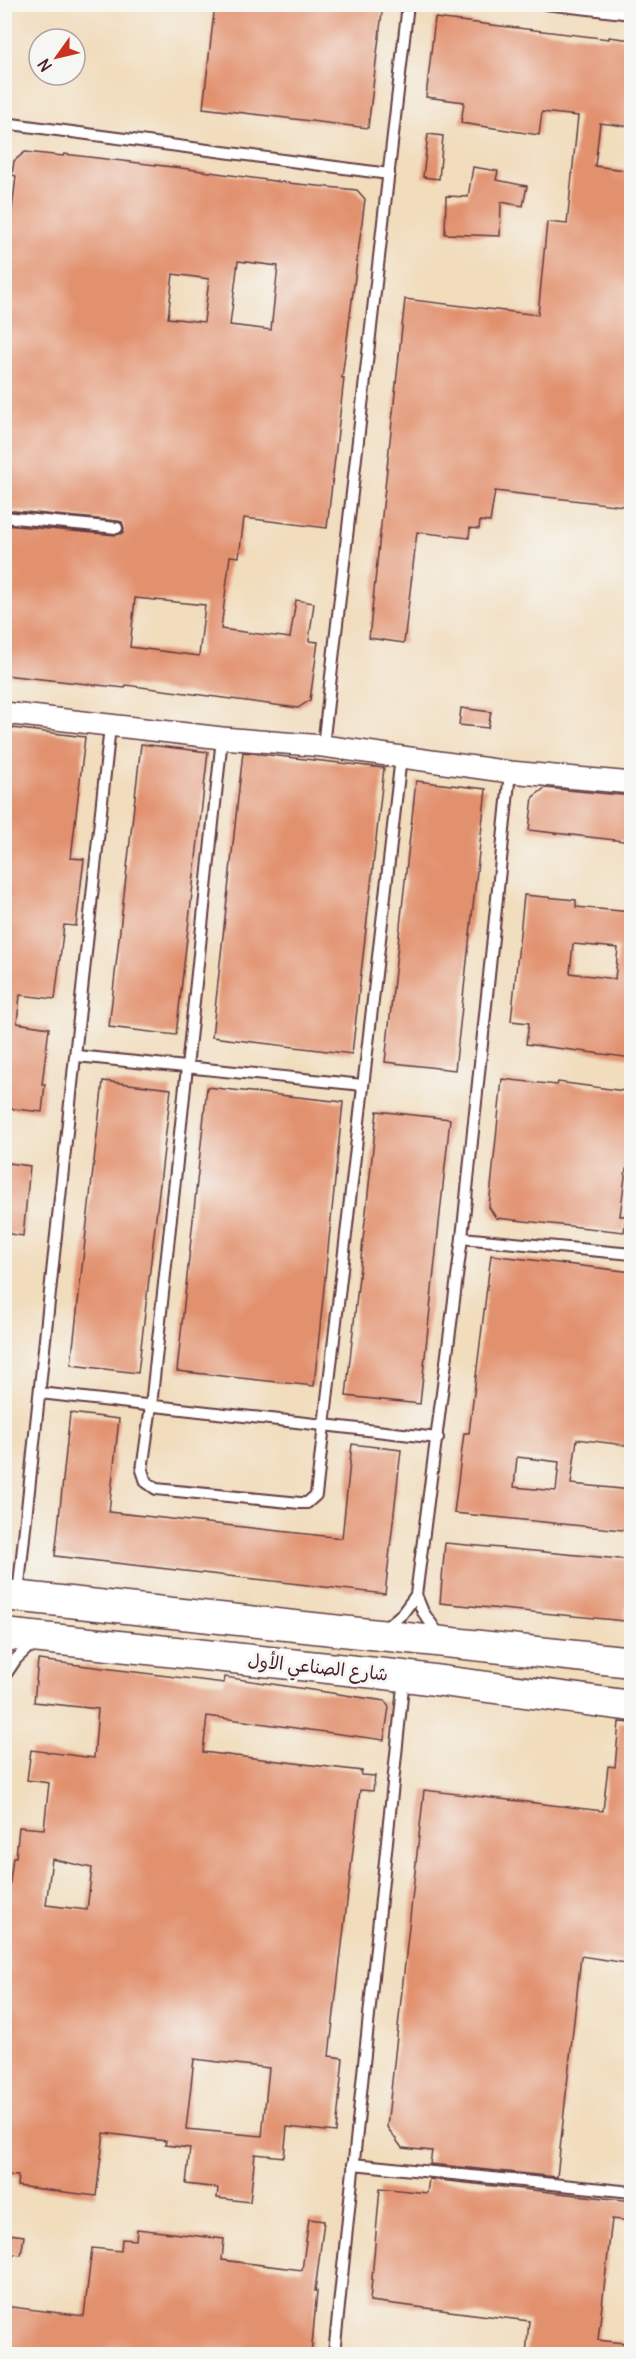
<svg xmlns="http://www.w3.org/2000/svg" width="636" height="2359" font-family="Delius,'Playpen Sans Arabic',sans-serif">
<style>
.building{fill:#e2916e;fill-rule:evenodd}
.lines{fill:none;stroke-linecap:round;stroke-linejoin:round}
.service-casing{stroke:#633b41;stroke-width:14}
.minor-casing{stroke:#633b41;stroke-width:24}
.secondary-casing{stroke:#633b41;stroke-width:33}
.service{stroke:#fff;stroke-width:10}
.minor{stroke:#fff;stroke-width:21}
.secondary{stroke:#fff;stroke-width:30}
.labels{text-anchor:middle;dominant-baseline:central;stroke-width:6;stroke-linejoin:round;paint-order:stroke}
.street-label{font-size:18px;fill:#4a1f2b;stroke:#f6f6f2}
</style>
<rect width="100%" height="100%" fill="#f6f6f2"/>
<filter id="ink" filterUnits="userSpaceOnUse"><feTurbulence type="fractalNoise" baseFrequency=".0167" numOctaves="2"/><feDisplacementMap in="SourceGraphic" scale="12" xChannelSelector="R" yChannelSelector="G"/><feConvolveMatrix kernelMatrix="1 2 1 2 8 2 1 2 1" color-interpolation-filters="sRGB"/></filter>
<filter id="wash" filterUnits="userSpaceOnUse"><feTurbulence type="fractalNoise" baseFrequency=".008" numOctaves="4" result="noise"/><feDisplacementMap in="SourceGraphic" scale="24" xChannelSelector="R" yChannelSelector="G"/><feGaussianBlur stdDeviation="1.35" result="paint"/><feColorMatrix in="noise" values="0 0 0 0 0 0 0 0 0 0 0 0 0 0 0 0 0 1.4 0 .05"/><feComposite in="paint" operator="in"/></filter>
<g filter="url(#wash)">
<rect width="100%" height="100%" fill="#f1dcbc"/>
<g id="blocks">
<g class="building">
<path d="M215,4H383L368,128L203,108Z"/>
<path d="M435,18L609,39V37L632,40V127L600,123L595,166L632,171V205L626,253H632V507L495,491L490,522L480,521L479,529L470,528L469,538L417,532L404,643L369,638L405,299L538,315L547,222L567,224L578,116L542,112L539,135L461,123L464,102L426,97Z"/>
<path d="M428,134L443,136L439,179L423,177Z"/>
<path d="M25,152L63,156L64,154L181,168L288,183L357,190L365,199L342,378H344L327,528L244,518L239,557L230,556L221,629L290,638L296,600L314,603L309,641L318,642L310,700L298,708L126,685L125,688L4,675V525L116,535L123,533L124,528L122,522L118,521L4,510V278L16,176L12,175L14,161ZM238,261L278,266L271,330L230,325ZM173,274L209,279L204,322L168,318ZM135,598L205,605L199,656L130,647Z"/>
<path d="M473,167L498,171L496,180L527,186L523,206L501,202L500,236L445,234L446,196L468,197Z"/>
<path d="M461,708L491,712L488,728L459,725Z"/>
<path d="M4,727L85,737L71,858L84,859L76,926L64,925L55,999L20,995L17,1023L49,1028L42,1084H45L42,1112L6,1108L9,1091L4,1090Z"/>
<path d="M141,744L208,752L176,1035L109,1027Z"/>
<path d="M243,752L384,768L352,1054L212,1037Z"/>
<path d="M416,781L486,789L455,1070L385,1062Z"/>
<path d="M545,788L632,796V842L529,830L533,797Z"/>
<path d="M524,895L576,900V907L632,912V1058L526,1044L529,1023L511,1021ZM573,944L618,948L615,979L570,973Z"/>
<path d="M502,1079L557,1085L558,1082L632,1092V1170L626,1169L620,1216H626L624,1232L496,1218L489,1207Z"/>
<path d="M103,1081L171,1089L138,1373L71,1365Z"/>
<path d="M207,1087L343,1102L314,1386L177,1371Z"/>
<path d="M377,1111L450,1119L420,1404L346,1396Z"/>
<path d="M8,1163L30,1166L23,1236L4,1233V1193Z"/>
<path d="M491,1255L632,1272V1446L577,1439L571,1484L632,1490V1531L454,1513L464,1433H469ZM517,1457L559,1462L556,1491L514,1487Z"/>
<path d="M70,1413L119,1419L109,1512L342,1538L352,1444L401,1450L385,1594L55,1556Z"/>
<path d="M445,1543L631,1560L625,1621L440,1603Z"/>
<path d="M38,1660L224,1683L225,1677L385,1701L389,1707L384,1740L207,1716L203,1752L362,1771L361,1775L375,1776L373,1791L360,1790L329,2056L343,2058L336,2132L287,2127L284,2157L255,2154L250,2202L217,2198L218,2188L186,2184L190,2148L165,2145L166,2141L104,2133L96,2196L17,2186L18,2176L4,2175V1932L13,1857H16L19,1827L44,1829L49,1783L27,1780L31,1750L94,1758L98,1709L34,1702ZM52,1859L92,1868L87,1910L46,1905ZM194,2059L269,2068L262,2136L186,2129Z"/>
<path d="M619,1722L632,1723V1942L630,1941L626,1963L581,1956L557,2177L430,2164L432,2151L402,2148L387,2127L424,1790L603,1811L608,1766L615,1767Z"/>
<path d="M429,2179L632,2201V2221L612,2219L598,2340L632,2344V2355H526L529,2321L370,2301L380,2188L427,2193Z"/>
<path d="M309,2219L324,2221L315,2291H317L311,2355H4V2306L84,2316L92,2248L121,2251L122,2239L136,2240L137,2229L224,2239L222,2260L302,2270Z"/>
<path d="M9,2234L24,2236L21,2255L6,2253Z"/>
</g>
</g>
</g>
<g filter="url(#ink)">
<use href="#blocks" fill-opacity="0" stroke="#633b41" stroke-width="1.5"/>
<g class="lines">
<defs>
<g id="service">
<path d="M545,4L632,14"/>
<path d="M4,16L6,4"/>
<path d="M4,123L389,174"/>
<path d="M4,517L117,528"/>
<path d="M222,738L151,1406L142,1470L146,1482L156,1489L300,1503H307L316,1495L401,757"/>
<path d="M323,746L408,4"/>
<path d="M77,1056L363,1085"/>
<path d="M462,1238L632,1254"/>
<path d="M40,1393L438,1438"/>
<path d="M18,1594L110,726"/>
<path d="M416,1595L423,1612L440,1636"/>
<path d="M384,1629L402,1614L416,1595L462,1238L510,772"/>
<path d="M4,1677L16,1659L33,1643"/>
<path d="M353,2164L632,2192"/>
<path d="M334,2354L404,1677"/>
</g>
<path id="minor" d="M4,713L222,738L323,746L510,772L632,783"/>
<g id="secondary">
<path d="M4,1595L632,1662"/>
<path d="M4,1634L404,1676L632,1706"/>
</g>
</defs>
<use href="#service" class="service-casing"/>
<use href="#minor" class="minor-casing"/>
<use href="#secondary" class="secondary-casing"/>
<use href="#service" class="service"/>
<use href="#minor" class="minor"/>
<use href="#secondary" class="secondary"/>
</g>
</g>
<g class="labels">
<g class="street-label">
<text transform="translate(318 1667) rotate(6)">شارع الصناعي الأول</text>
</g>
</g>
<rect width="636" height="2359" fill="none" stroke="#f6f6f2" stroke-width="24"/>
<g transform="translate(57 57) rotate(236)"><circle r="28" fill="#f6f6f2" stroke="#b1a0a2" stroke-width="1.5"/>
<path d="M0-4.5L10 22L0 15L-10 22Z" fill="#c8321e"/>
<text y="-9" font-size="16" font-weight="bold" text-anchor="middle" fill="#4a1f2b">N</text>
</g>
</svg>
